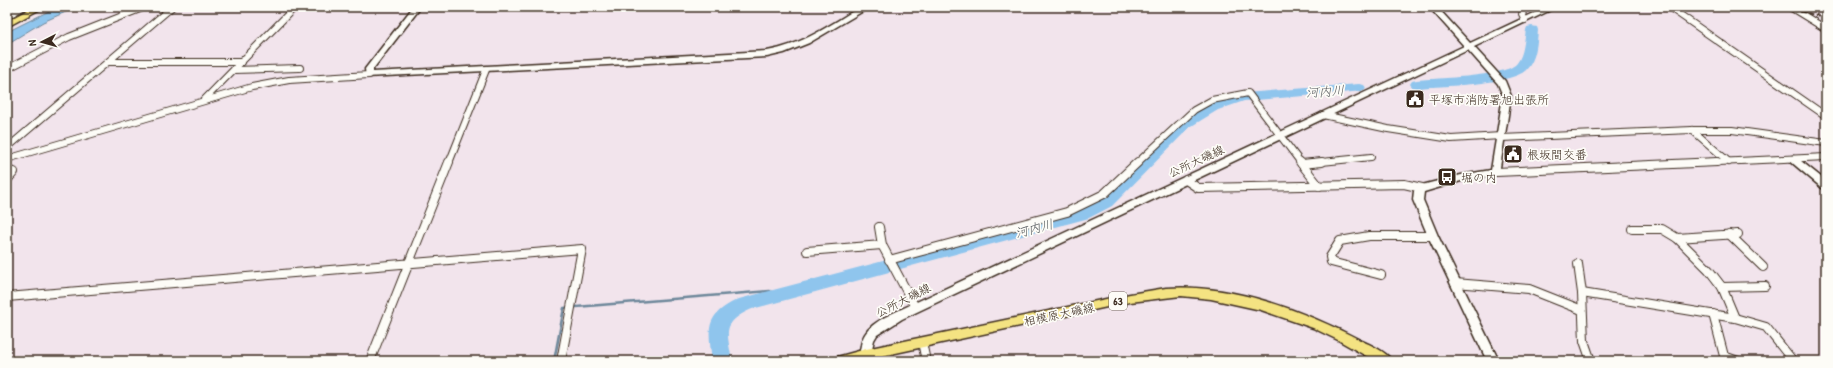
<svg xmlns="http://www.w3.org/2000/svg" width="1833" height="368" font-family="'Patrick Hand','Klee One',sans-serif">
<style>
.water{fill:#8fc5ed;stroke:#6d879a}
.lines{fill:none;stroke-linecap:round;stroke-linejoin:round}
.stream{stroke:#6d879a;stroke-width:2.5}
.river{fill:#8fc5ed;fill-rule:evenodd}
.street-far1-casing{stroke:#3b2a1e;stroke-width:8}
.street-casing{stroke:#3b2a1e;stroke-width:10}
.secondary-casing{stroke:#3b2a1e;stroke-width:3}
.primary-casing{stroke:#3b2a1e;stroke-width:3}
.street-far1{stroke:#fdfcf7;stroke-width:6}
.street{stroke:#fdfcf7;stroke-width:8}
.secondary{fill:#fdfcf7;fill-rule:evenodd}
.primary{fill:#f4e382;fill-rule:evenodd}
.rail{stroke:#3b2a1e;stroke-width:2;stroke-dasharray:5 2.5;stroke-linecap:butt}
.labels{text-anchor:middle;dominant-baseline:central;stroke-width:3.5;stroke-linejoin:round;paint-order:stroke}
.shield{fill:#fdfcf7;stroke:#75695f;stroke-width:1}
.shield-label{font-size:11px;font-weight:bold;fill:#3b2a1e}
.poi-label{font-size:12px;fill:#3b2a1e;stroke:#fdfcf7;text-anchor:start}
.street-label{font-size:12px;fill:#3b2a1e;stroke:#fdfcf7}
.water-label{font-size:13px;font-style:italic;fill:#54585c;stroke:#fdfcf7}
</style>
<rect width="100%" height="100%" fill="#f2e4ec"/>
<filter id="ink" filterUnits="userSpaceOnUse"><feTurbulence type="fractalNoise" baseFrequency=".025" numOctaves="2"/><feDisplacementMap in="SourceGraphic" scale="8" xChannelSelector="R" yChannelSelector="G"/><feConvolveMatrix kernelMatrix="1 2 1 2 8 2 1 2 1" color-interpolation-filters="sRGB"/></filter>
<g filter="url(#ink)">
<path class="water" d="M57,7H77L43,22L7,44V32Z"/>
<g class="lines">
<path class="stream" d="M554,361L564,308L770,291L777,296"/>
<g class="river">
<path d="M1532,26L1537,27L1538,30C1537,44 1536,60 1526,70C1511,85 1439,86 1417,88L1412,87L1410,84L1412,81L1417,80C1436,78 1507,77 1517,63C1524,54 1524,40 1526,30L1527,27Z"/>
<path d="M1359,84L1364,85L1366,88L1364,91L1244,101L1218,110L1190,127L1112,206L1089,218L752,309C721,323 727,331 732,361H712C708,327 705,315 739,299L1077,210L1100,198L1180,121L1208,104L1244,93Z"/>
</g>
<defs>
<g id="street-far1">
<path d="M1525,7L1522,14L1525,20"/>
<path d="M1669,7L1826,116"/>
<path d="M1790,7L1826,29"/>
<path d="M7,16L23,7"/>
<path d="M107,62H242"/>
<path d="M7,69L69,37L145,7"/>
<path d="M234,70L300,68"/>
<path d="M204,100L295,7"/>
<path d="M1323,115L1388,129L1451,139L1501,136"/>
<path d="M1692,130L1729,162"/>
<path d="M1501,138L1692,130H1732L1826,143"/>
<path d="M7,148L172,7"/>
<path d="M7,159L252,87L289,80L369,75"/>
<path d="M449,163L486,70"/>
<path d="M1137,163L1194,110L1212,100L1248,93L1301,163"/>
<path d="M1312,163L1371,157"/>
<path d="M1695,163L1826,157"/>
</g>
<g id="street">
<path d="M1300,162L1319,186"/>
<path d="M1302,164L1322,162"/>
<path d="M7,171L14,172L7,180"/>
<path d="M1496,172L1717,162"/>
<path d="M1186,180L1198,188L1404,184L1422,188"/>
<path d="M879,227L882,245L915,307"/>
<path d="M1632,229H1662L1677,238L1709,270L1722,287L1735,318"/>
<path d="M1729,234L1763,267"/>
<path d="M1677,238L1738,234"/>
<path d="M807,251L882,245"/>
<path d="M889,260L1067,212L1104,194L1138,162"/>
<path d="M1578,264L1582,293L1584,341L1591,361"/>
<path d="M1381,275L1331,262L1330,257L1340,241L1369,236H1433"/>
<path d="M1455,283L1529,289L1582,310"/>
<path d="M1722,287L1765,286"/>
<path d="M1582,293L1735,318L1766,327L1793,361"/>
<path d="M7,297L582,249L561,361"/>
<path d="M1713,314L1724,356L1723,361"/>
<path d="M922,342L926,361"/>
<path d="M1724,356L1738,361"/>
<path d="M370,361L449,162"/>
</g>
<g id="secondary">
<path d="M413,7H421L373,69V72L767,51C802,45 830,25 860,7H870L809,43L784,53L767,57L366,77L365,69Z"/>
<path d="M1429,7H1437L1470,43L1547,7H1557L1474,47L1505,81L1511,96L1499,174L1461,181L1424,192L1423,200L1438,236L1499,361H1487L1428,236L1413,200L1414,191L1418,186L1461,175L1491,170L1503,96L1498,84L1468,50L902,319L877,335L874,340L870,357L866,359L862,357C859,353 860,350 861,345C864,328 879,320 893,313L1464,46Z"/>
<path d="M1793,156L1796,157L1826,181V189L1822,188L1790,161L1788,159L1790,157Z"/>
</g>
<g id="primary">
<path d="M33,7H44L7,27V21Z"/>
<path d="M1166,288C1231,283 1305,311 1362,341C1371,345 1387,352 1392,361H1375L1338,340L1313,328L1261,310L1211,299L1181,296L1130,302L859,361H835L837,357L866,349L1130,294Z"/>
</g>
</defs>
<use href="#street-far1" class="street-far1-casing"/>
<use href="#street" class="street-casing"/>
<use href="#secondary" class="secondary-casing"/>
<use href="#primary" class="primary-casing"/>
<use href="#street-far1" class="street-far1"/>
<use href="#street" class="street"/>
<use href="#secondary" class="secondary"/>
<use href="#primary" class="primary"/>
<path class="rail" d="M1778,7L1826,17"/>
</g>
</g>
<defs>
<symbol id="civic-square" viewBox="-11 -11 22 22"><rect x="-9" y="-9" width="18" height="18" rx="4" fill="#3b2a1e" stroke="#fdfcf7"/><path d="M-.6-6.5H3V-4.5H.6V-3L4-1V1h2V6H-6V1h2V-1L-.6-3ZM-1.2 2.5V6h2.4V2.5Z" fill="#fff"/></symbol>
<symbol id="bus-square" viewBox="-11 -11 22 22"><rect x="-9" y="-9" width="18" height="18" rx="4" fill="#3b2a1e" stroke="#fdfcf7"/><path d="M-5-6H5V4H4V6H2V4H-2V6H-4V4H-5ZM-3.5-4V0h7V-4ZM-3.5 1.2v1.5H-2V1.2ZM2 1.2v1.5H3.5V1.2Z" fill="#fff"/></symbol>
</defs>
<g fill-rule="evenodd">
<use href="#civic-square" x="1404" y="88" width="22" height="22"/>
<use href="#civic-square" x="1502" y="143" width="22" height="22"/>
<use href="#bus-square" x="1436" y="166" width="22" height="22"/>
</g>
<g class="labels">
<rect class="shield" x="1109" y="292" width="18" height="18" rx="3"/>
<g class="shield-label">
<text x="1118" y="301">63</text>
</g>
<g class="poi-label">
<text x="1429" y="99">平塚市消防署旭出張所</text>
<text x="1527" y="154">根坂間交番</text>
<text x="1461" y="177">堀の内</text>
</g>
<g class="street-label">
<text transform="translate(1196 161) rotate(-25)">公所大磯線</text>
<text transform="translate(903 300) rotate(-27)">公所大磯線</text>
<text transform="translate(1059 314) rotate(-12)">相模原大磯線</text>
</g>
<g class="water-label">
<text transform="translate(1325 91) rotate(-4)">河内川</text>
<text transform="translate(1034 228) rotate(-15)">河内川</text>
</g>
</g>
<rect width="1833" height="368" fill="none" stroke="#fdfcf7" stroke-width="24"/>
<rect x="12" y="12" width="1809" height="344" fill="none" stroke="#3b2a1e" stroke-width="1.5" filter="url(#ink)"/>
<g transform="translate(42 42) rotate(264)" stroke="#fdfcf7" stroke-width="3" paint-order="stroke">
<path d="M0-3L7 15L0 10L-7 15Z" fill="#3b2a1e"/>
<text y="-6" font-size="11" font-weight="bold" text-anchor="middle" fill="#3b2a1e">N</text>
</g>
</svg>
